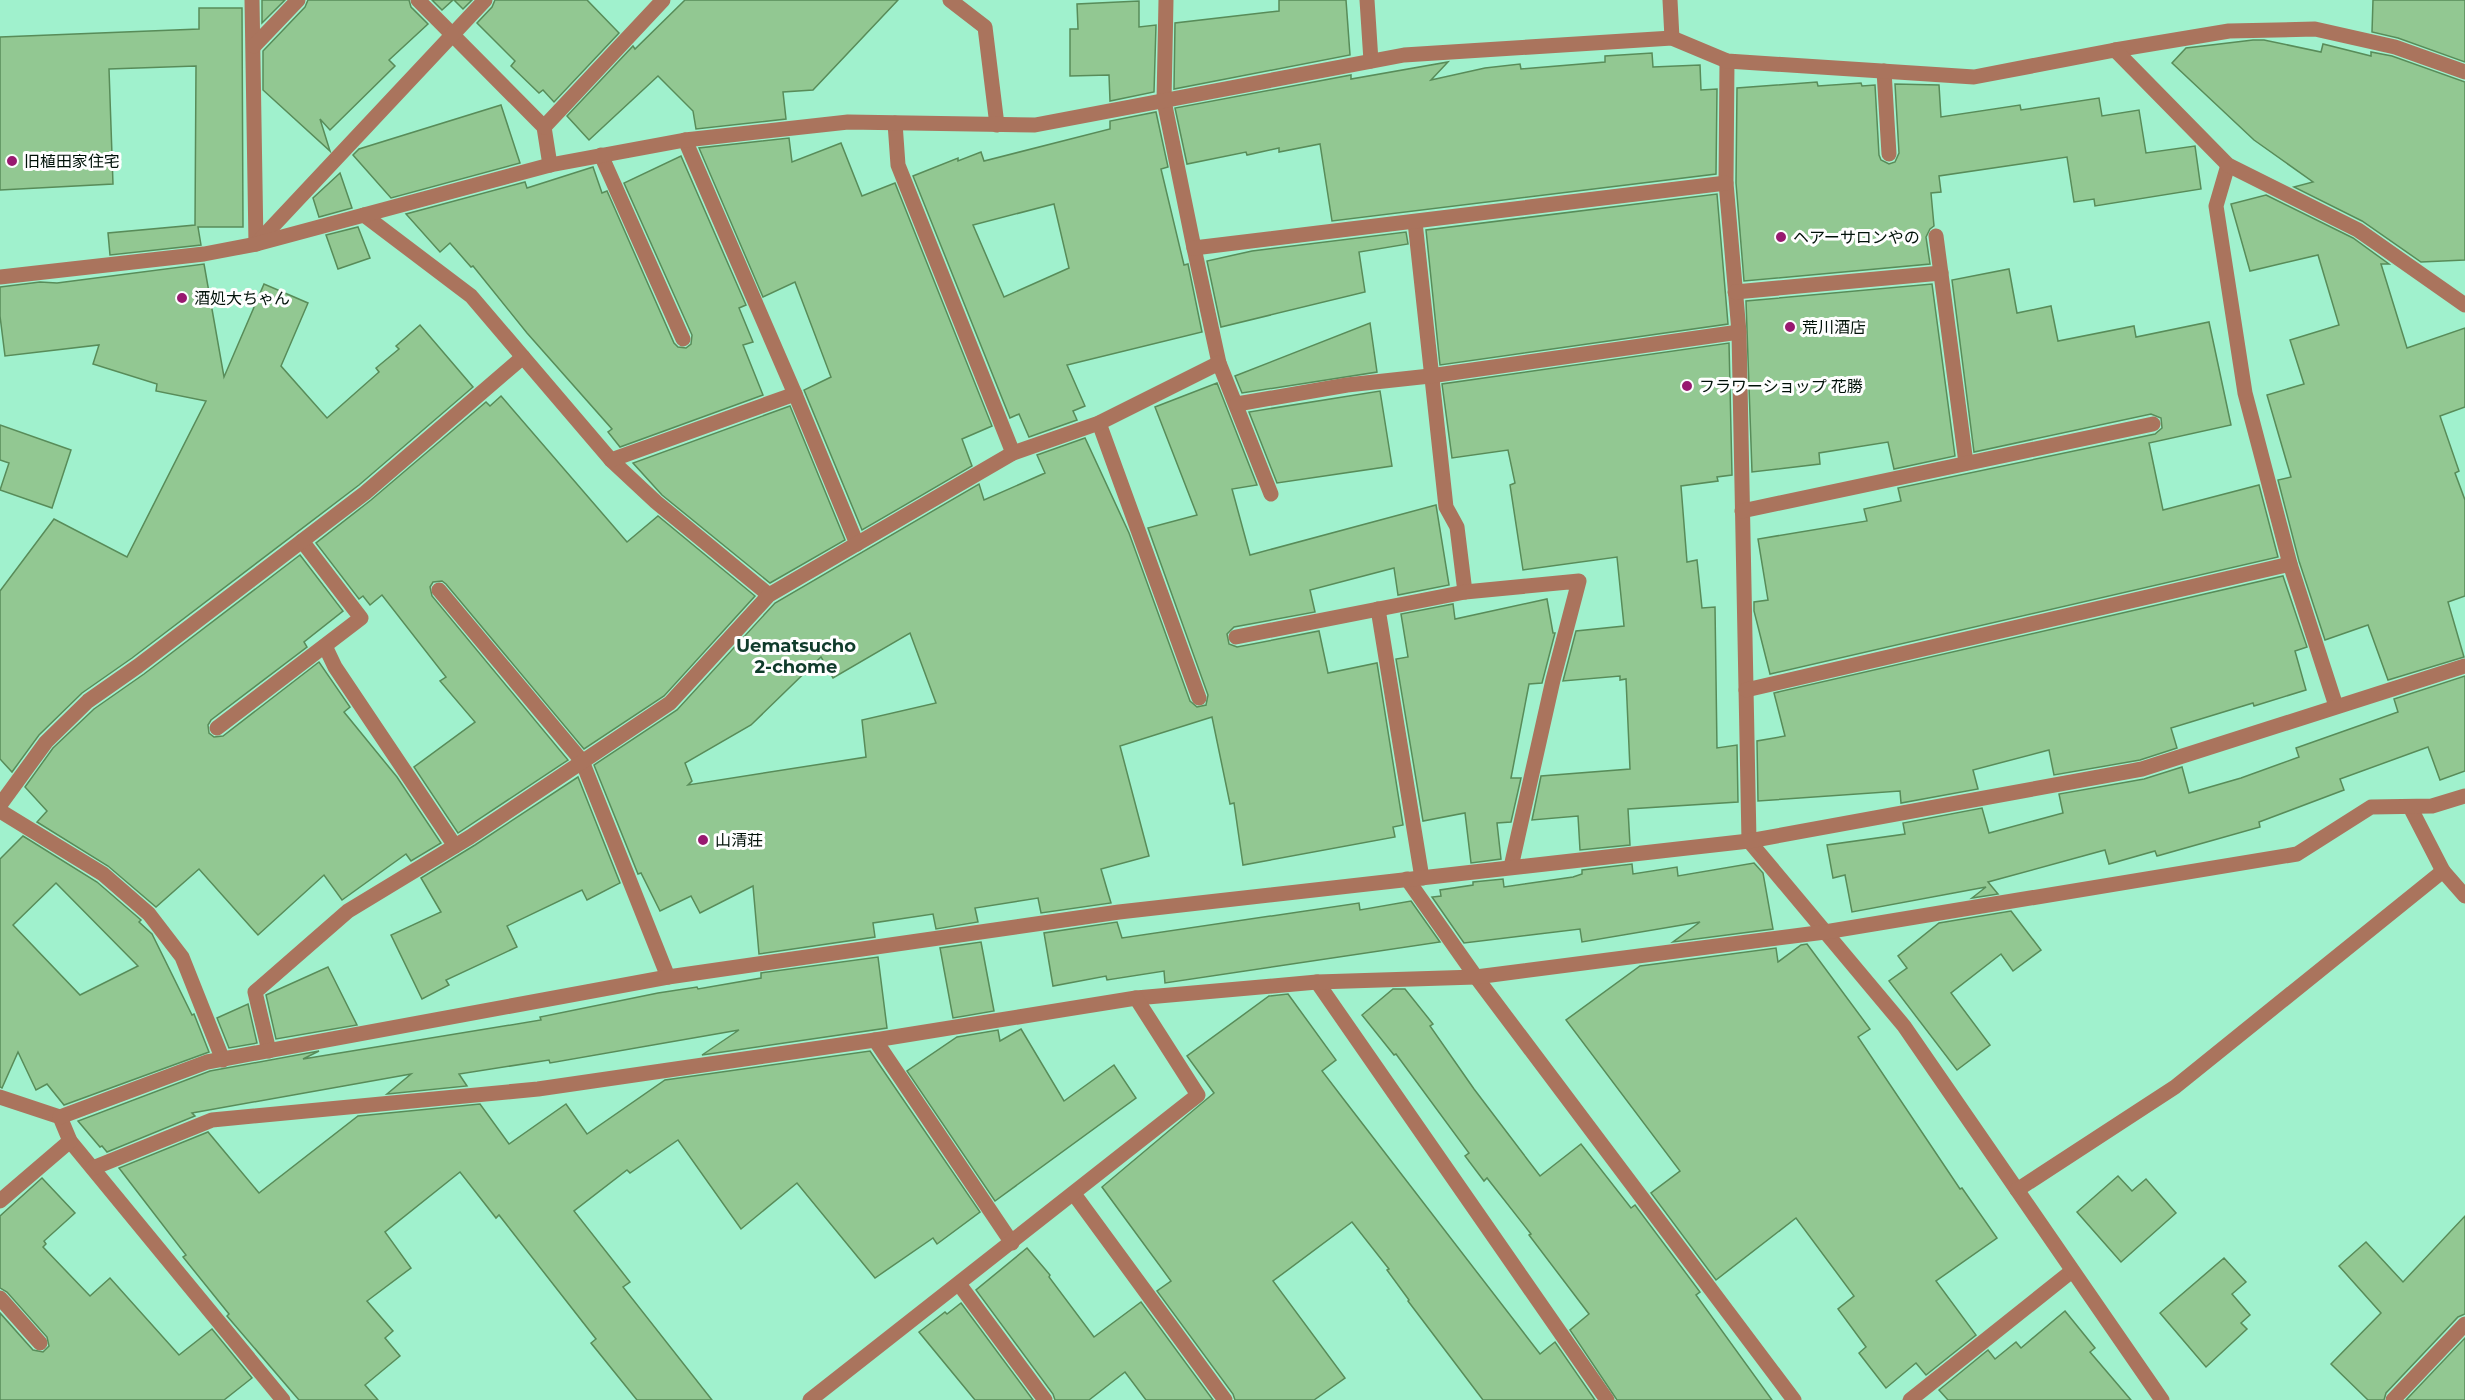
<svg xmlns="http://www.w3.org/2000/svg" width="2465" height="1400" font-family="Montserrat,'Noto Sans JP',sans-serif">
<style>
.building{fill:#92c892;stroke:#588c59;stroke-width:1.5;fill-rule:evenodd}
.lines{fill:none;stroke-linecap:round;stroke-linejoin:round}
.lane{stroke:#aa745d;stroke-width:15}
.street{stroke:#aa745d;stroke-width:15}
.poi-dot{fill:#981970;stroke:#fefefe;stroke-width:2}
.labels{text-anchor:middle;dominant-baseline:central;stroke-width:6;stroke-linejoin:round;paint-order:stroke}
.poi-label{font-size:16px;fill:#001108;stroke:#fefefe;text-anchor:start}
.neighbourhood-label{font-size:18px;font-weight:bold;fill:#0f3b2b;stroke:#fefefe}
</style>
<rect width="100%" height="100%" fill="#a0f1cd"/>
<g class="building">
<path d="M262,0H285L262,23Z"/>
<path d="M308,0H409L411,7L428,24L389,60L395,66L330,130L320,119L330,151L263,90V51L305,7Z"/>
<path d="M432,0H453L442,10Z"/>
<path d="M454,0H472L463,9Z"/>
<path d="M495,0H587L619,33L554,102L543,90L539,93L511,66L515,61L477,23L492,7Z"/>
<path d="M685,0H898L813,90L783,92L786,119L696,129L693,111L658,76L589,140L567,116L633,46L635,49Z"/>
<path d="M1279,0H1346L1350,55L1174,89L1175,23L1279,11Z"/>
<path d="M2373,0H2465V62L2398,38L2372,32Z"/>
<path d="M1139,1V27L1156,25L1154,92L1110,101L1109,75L1070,76V29H1078L1077,4Z"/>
<path d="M199,8H242L243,227H198L201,245L110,255L108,233L195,225L196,66L109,69L113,184L0,190V37L199,29Z"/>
<path d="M2253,40H2264L2321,52L2323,44L2371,56V52L2392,56L2465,82V260L2421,262L2362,221L2294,187L2313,182L2254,140L2172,63L2186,48Z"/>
<path d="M1652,53L1653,67L1700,65L1701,90L1717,89L1716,174L1332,221L1320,144L1279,152V148L1247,155L1246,152L1187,164L1175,108L1351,75V79L1448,62L1431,80L1485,68L1520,64L1521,69L1605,62V56Z"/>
<path d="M1817,82L1818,86L1861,83L1862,86L1875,85L1879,155L1881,160L1889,164L1895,162L1899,153L1895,84L1939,85L1941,117L2020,105L2021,110L2099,98L2102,116L2139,110L2146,153L2195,146L2201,189L2095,206L2094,199L2074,202L2067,157L1939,176L1941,192L1931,193L1934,226L1930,229L1926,237L1930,264L1744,281L1736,183L1737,88Z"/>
<path d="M501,105L520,163L391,198L353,155L359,149Z"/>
<path d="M1156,112L1168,167L1161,169L1184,265L1188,264L1202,332L1067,365L1085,406L1073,411L1077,420L1029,437L1019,414L1010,418L913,176L958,158V161L981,152L984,161L1110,129V121ZM1054,204L1069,268L1004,297L973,225Z"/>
<path d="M789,138L792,162L841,143L862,196L895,183L992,426L962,439L972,466L862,530L804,390L831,377L795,282L763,297L699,148Z"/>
<path d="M681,156L746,305L739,308L753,342L743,345L763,395L620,447L608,432L612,429L527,333L473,266L471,267L450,243L440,252L406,214L525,182L527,188L593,167L602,193L607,191L674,343L678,347L686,348L691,344L692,335L624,183Z"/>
<path d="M340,173L352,208L319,217L313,198Z"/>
<path d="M1717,194L1728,324L1440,365L1426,230Z"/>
<path d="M2266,195L2353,238L2389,264H2381L2407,348L2465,328V407L2440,416L2459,471L2455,473L2465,500V596L2448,602L2464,657L2388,680L2368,625L2325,640L2299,561L2278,480L2291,477L2267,395L2304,384L2290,340L2339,325L2318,255L2250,271L2231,204Z"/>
<path d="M358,227L370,258L338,269L326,235Z"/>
<path d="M1406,232L1408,244L1359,252L1365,292L1221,327L1207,261L1252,251Z"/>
<path d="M204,264L224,377L264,284L308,303L281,366L327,418L379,372L376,368L399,349L396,346L420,325L473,387L359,485L132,658L82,693L39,735L12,772L0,759V591L54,519L127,557L206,401L156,391L157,384L93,364L99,345L5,356L0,316V287L40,282L57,283Z"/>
<path d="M2009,269L2017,313L2051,306L2058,341L2134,326L2136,337L2209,322L2231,425L2149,443L2163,510L2259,485L2278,557L1770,674L1754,611V602L1768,600L1758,539L1867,521L1864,509L1901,501L1898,488L2155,434L2162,428L2161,418L2151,414L1974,452L1952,280Z"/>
<path d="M1932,284L1955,456L1894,469L1888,442L1819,453L1820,464L1752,472L1746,301Z"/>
<path d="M1370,323L1377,372L1242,393L1235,376Z"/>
<path d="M1729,343L1732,475L1717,477L1718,481L1681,486L1687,562L1697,560L1702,608L1715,607L1717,748L1737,745L1738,802L1628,809L1630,845L1580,850L1578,816L1532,820L1541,776L1630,769L1626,679L1620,680V676L1563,681L1576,631L1624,626L1617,557L1523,570L1510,485L1515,483L1508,450L1452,458L1442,384Z"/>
<path d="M1217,383L1257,485L1232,489L1250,555L1436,505L1449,585L1398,595L1394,568L1310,590L1315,612L1234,627L1227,634L1229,644L1237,647L1319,631L1328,673L1377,663L1403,825L1393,827L1395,837L1243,865L1234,803L1230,804L1212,717L1120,746L1149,856L1101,869L1111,903L1041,913L1038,898L975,908L978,922L936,929L933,914L873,923L875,937L759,954L753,886L700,913L691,896L660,911L641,873L638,874L594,765L677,710L775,603L979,484L984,500L1045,473L1037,455L1085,438L1129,533L1190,701L1197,707L1206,705L1208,695L1148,528L1197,515L1155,407ZM910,633L936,703L862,720L866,757L688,785L692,781L685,763L751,725L821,657L833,678Z"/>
<path d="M1380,391L1392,466L1277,483L1249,412Z"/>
<path d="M501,396L627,542L658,516L755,596L664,696L584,749L446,584L442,581L433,582L430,587L432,596L568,760L458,833L414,767L475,722L440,681L446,677L382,595L370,605L363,596L359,599L316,543L371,500L486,402L490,406Z"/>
<path d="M790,406L845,540L770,583L662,495L633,463Z"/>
<path d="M0,425L71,450L52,508L0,490L9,463L0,460Z"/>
<path d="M300,555L343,611L304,642L307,647L211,720L208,725L209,733L214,737L223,736L319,662L350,707L344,712L397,777L441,843L411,861L406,854L342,900L324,875L258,935L199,869L156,907L108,866L37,822L47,811L25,787L53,748L94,709L144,674Z"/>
<path d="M2283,576L2307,647L2295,651L2306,690L2254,706L2253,703L2171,728L2177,748L2140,760L2054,775L2049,750L1973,770L1978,789L1901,803L1900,791L1758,801L1757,741L1785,736L1774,693Z"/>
<path d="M1547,599L1553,633H1555L1542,683L1529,684L1511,778H1521L1511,822L1497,823L1501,859L1471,863L1465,813L1423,821L1396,659L1408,657L1401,614L1453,604L1455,619Z"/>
<path d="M2465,676V771L2440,780L2428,747L2340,779L2344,790L2259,822L2260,827L2157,856L2155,851L2109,864L2105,850L1988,882L1998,894L1972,898L1986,887L1852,912L1845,875L1833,878L1827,845L1905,834L1903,823L1982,808L1989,833L2063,813L2059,794L2144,779L2182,767L2189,793L2241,778L2299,757L2296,748L2398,712L2394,699Z"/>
<path d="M578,777L620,883L587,900L582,890L507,926L517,947L446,980L449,985L422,999L391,935L441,912L421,878L475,845Z"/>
<path d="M23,836L97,882L141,920L139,922L152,934L192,1015L194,1014L209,1052L64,1105L47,1084L36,1090L18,1052L2,1088L0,1087V859ZM56,883L138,966L80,995L13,925Z"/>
<path d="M1754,863L1763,873L1773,929L1673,942L1700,922L1582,942L1580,929L1464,943L1432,897L1441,896L1440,890L1473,885V882L1503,879L1504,887L1573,877L1582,874V870L1632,864L1633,874L1677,867L1678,876Z"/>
<path d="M1411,901L1440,942L1165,983L1164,971L1107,980L1106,976L1053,986L1044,933L1117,922L1122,938L1359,903L1360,910Z"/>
<path d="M2011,911L2041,950L2013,971L2001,954L1951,993L1990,1045L1957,1070L1889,981L1907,968L1898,956L1939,923Z"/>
<path d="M981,942L994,1011L953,1018L940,948Z"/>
<path d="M1807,944L1870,1029L1858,1037L1960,1189L1962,1188L1997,1238L1936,1281L1976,1335L1926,1375L1916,1363L1886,1388L1859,1353L1866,1347L1838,1309L1854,1296L1796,1218L1716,1280L1651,1193L1680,1171L1566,1020L1640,966L1776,948L1778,962L1801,945Z"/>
<path d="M878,957L887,1028L702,1055L739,1030L550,1063L549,1060L459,1074L467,1086L387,1094L411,1074L192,1113L195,1116L107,1152L102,1146L100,1147L78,1121L210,1071L319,1051L303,1059L541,1020L540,1017L658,993L697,987L698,989L761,978V973Z"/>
<path d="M328,967L357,1025L276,1039L266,995Z"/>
<path d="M1393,989H1405L1433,1024L1430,1026L1474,1089L1540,1176L1581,1144L1631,1208L1635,1205L1700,1292L1696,1295L1772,1400H1617L1570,1330L1589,1314L1529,1235L1531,1234L1487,1178L1484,1181L1465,1156L1469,1153L1396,1054L1394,1055L1362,1015Z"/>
<path d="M1288,994L1336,1060L1322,1071L1345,1101L1540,1354L1555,1342L1595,1400H1483L1408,1301L1409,1300L1387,1270L1389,1269L1352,1222L1273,1281L1345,1378L1314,1400H1235L1233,1394L1157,1291L1171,1281L1102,1187L1214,1093L1187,1056L1269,996Z"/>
<path d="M248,1004L257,1043L229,1048L217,1018Z"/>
<path d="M1021,1029L1064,1101L1114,1065L1136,1098L995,1201L907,1071L957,1037L998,1030L1000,1041Z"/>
<path d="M870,1051L980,1212L937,1244L933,1238L875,1278L797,1183L741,1229L678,1140L630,1173L627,1170L574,1211L630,1282L623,1287L712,1400H637L591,1343L596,1339L499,1215L496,1218L460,1172L385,1232L411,1268L367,1301L393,1331L385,1338L400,1356L365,1385L378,1400H299L227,1316L229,1314L183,1257L186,1255L119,1168L208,1132L259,1193L358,1116L480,1104L509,1144L566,1104L587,1134L665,1080Z"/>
<path d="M2118,1176L2132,1191L2146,1179L2176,1213L2121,1262L2077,1212Z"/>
<path d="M42,1178L75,1213L44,1241L46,1244L43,1247L90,1296L110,1278L179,1355L212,1329L252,1378L224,1400H0V1313L33,1350L43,1352L49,1346L47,1337L7,1292L0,1288V1216Z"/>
<path d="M2465,1216V1314L2458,1317L2386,1393L2384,1400H2368L2331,1364L2381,1313L2339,1266L2366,1242L2403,1282Z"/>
<path d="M1027,1248L1050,1275L1049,1277L1094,1337L1141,1302L1213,1400H1146L1125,1372L1089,1400H1055L1053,1394L976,1290Z"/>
<path d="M2224,1258L2246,1282L2232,1294L2250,1315L2241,1323L2247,1329L2206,1367L2160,1313Z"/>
<path d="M961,1303L1033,1400H975L919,1332L945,1312L947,1314Z"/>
<path d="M2065,1311L2095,1348L2090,1352L2131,1400H1948L1939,1390L1988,1350L1995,1359L2016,1342L2021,1348Z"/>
<path d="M2465,1338V1400H2406Z"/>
</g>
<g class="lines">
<g class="lane">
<path d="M950,0L985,27L997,125"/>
<path d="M1670,0L1672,38"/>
<path d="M1884,71L1889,154"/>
<path d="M685,140L795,394"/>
<path d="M439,590L582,761L668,977"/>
<path d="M325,646L335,667L455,846"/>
<path d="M959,1284L1045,1400"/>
<path d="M0,1298L40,1343"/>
<path d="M1910,1400L2072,1271"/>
<path d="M2393,1400L2465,1324"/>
</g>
<g class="street">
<path d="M252,0L256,244"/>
<path d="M418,0L544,127L550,165"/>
<path d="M1166,0L1164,101L1194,248L1219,363L1271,494"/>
<path d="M1367,0L1371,61"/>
<path d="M254,46L298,0"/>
<path d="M2115,50L2229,31L2315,29L2395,47L2465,72"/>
<path d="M1727,61L1726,183L1739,332L1749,841L1904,1026L2162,1400"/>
<path d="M895,123L898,165L1013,453"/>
<path d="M544,127L663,0"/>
<path d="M601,155L683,339"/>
<path d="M2228,165L2216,206L2245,393L2290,564L2336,706"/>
<path d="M364,215L471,296L611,460L656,502L769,595"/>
<path d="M1415,222L1446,507L1457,527L1465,592"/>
<path d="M1936,236L1966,463"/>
<path d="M256,244L485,0"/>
<path d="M1194,248L1726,183"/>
<path d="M0,277L204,254L256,244L550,165L685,140L848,122L1035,125L1404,55L1672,38L1727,61L1974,77L2115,50L2228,165L2358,230L2465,305"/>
<path d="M1735,292L1941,273"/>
<path d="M1237,404L1347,385L1430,376L1739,332"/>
<path d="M1099,423L1199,698"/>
<path d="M611,460L795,394L857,544"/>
<path d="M1742,511L2153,424"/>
<path d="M1378,609L1422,878"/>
<path d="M1236,637L1465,592L1579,581L1553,680L1511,867"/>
<path d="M1746,690L2290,564"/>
<path d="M217,728L361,618L302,541"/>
<path d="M0,805L46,742L88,701L138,666L365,493L523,357"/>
<path d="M2410,807L2443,871"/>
<path d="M0,811L103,874L149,914L182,957L223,1060"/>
<path d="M1407,879L1476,977L1794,1400"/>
<path d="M1317,982L1607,1400"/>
<path d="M875,1040L1012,1243"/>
<path d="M269,1051L255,992L348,911L470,837L670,703L769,595L1013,453L1099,423L1219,363"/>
<path d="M0,1097L60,1117L70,1141L283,1400"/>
<path d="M60,1117L207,1062L668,977L1119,912L1749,841L2142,769L2465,666"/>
<path d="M93,1168L212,1120L538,1089L875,1040L1136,998L1317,982L1476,977L1825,932L2297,854L2371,807L2432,806L2465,796"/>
<path d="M2017,1190L2175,1087L2443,871L2465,896"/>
<path d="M1074,1194L1225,1400"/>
<path d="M0,1201L70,1141"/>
<path d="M810,1400L1198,1095L1136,998"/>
</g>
</g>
<g class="poi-dot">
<circle cx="12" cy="161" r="6"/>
<circle cx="1781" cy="237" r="6"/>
<circle cx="182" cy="298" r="6"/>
<circle cx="1790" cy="327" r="6"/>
<circle cx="1687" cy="386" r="6"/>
<circle cx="703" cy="840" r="6"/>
</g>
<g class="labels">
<g class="poi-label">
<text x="24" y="161">旧植田家住宅</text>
<text x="1793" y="237">ヘアーサロンやの</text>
<text x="194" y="298">酒処大ちゃん</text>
<text x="1802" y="327">荒川酒店</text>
<text x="1699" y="386">フラワーショップ 花勝</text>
<text x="715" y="840">山清荘</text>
</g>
<g class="neighbourhood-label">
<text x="796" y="646">Uematsucho<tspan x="796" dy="21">2-chome</tspan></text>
</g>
</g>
</svg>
